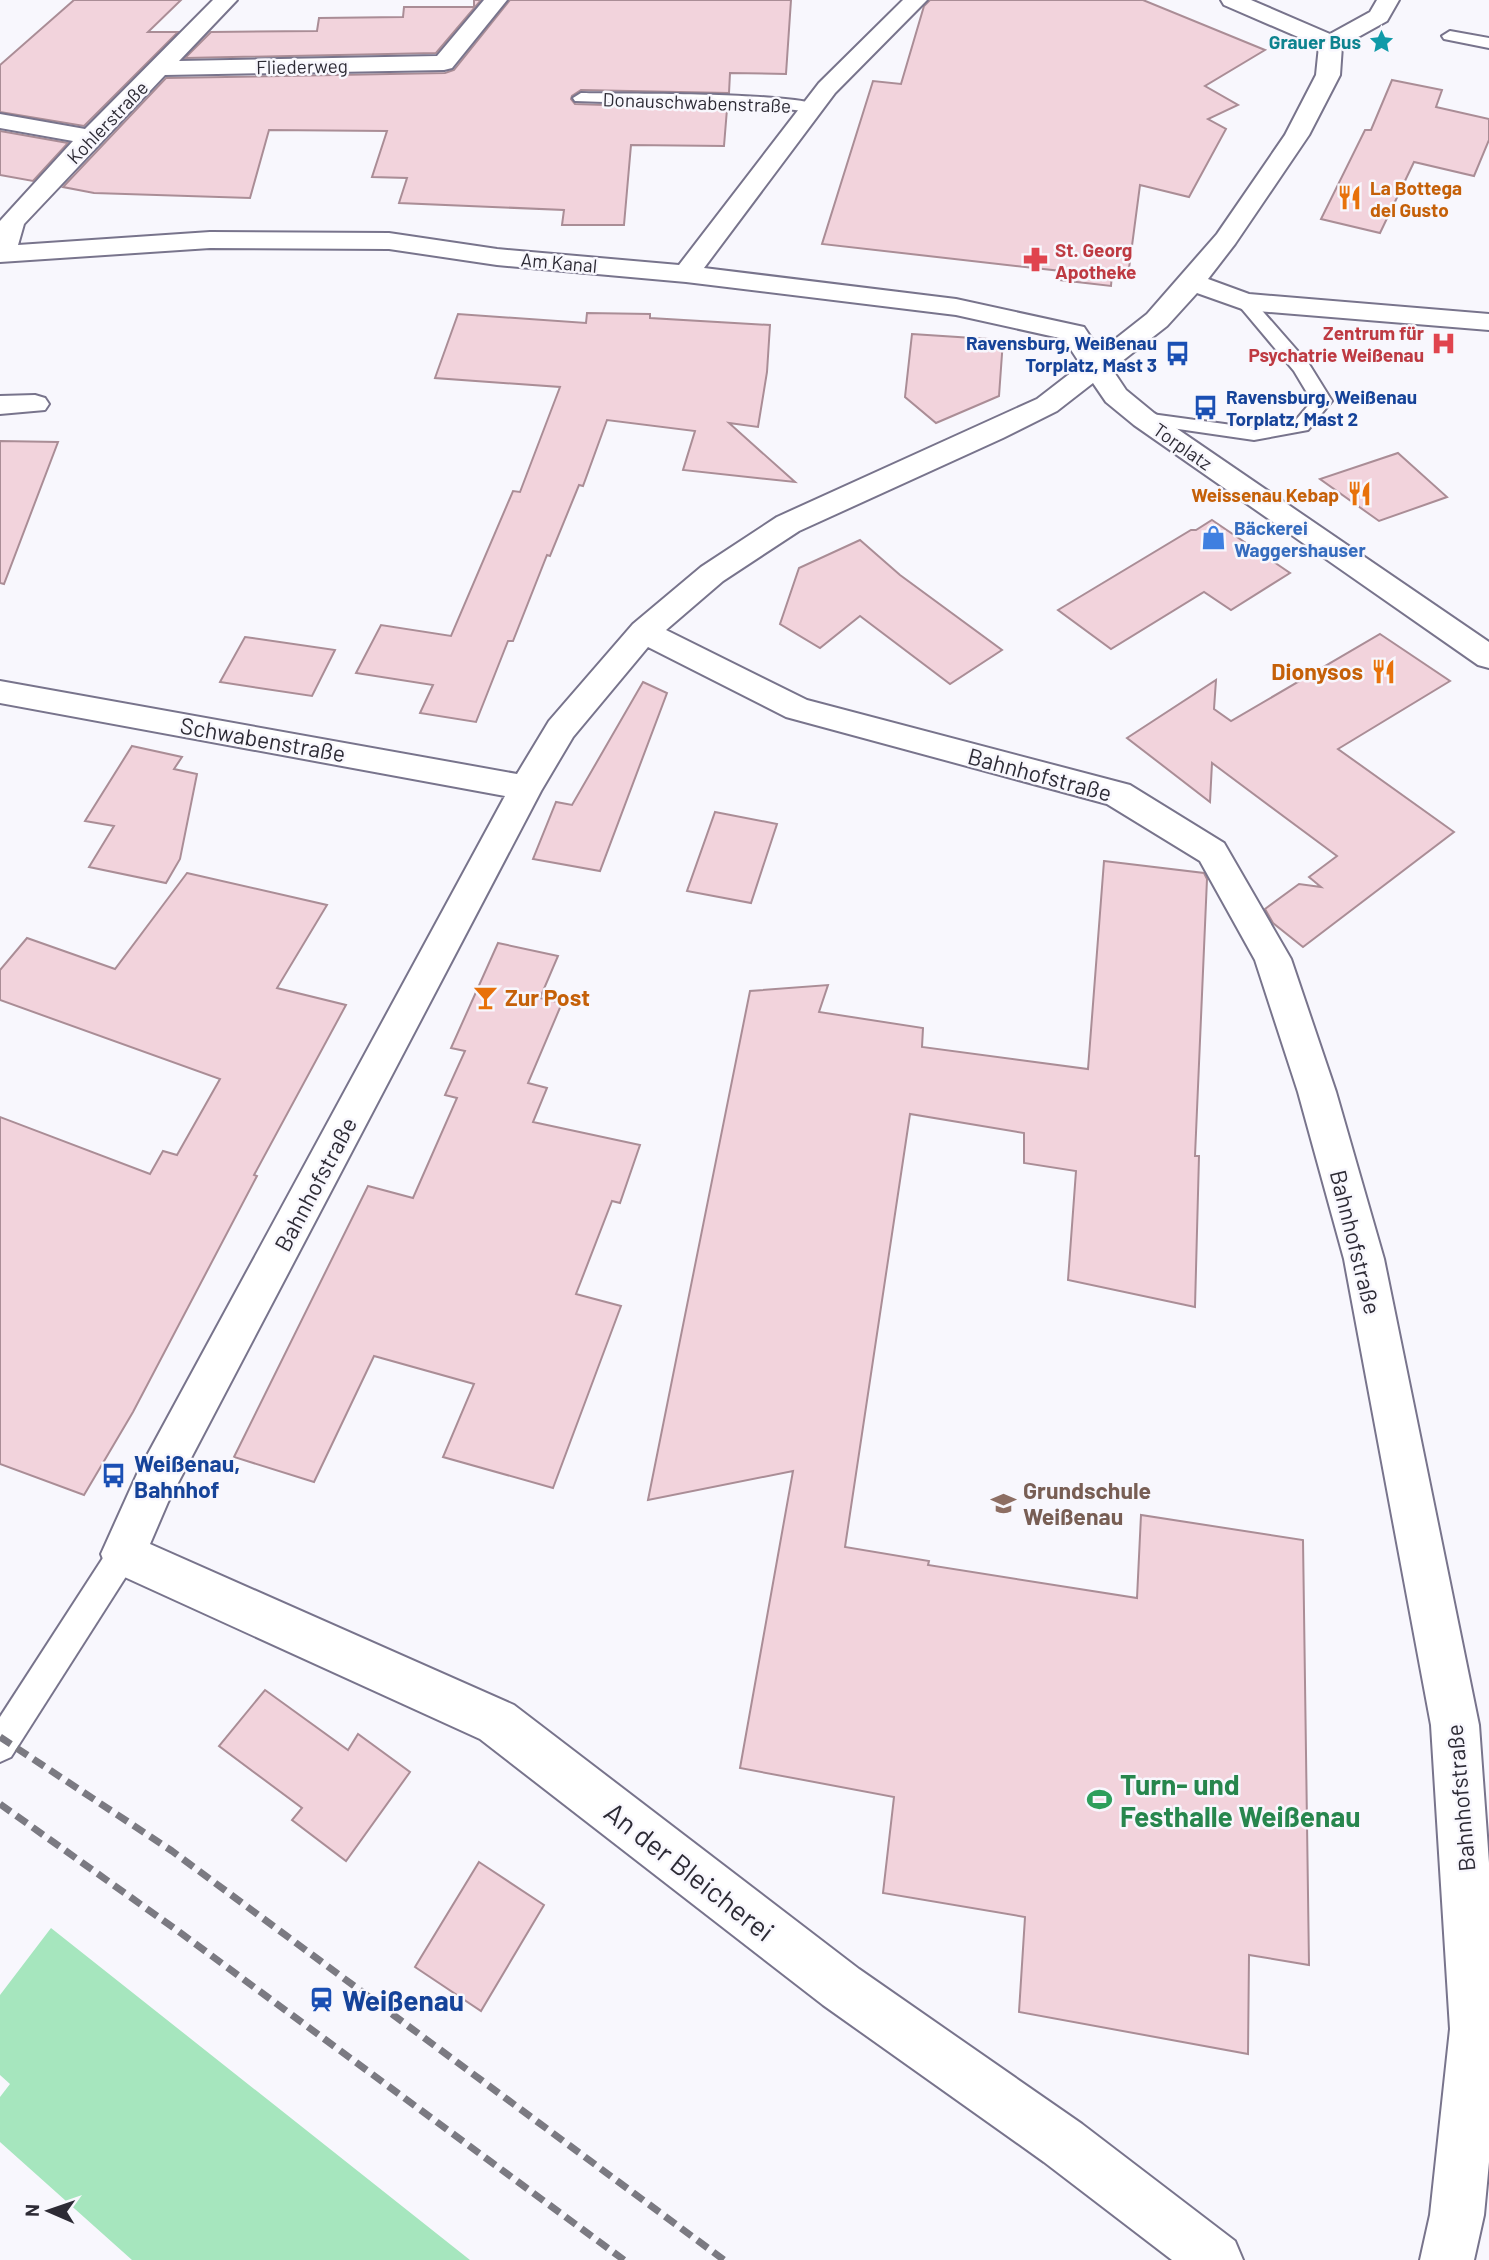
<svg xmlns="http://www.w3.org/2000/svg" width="1489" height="2260" font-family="Barlow,sans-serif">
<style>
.green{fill:#a6e6be}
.building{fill:#f2d3dc;stroke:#aa8d96;stroke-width:2}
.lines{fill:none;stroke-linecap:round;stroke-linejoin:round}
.lane-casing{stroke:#78748c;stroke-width:4}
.street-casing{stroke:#78748c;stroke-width:4}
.lane{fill:#fff;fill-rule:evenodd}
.street{fill:#fff;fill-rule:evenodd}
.rail{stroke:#7b7a82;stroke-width:7;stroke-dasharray:13 7;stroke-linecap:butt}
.labels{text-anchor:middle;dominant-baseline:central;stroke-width:5;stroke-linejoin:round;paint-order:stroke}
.far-culture-label{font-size:19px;font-weight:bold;fill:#0d838f;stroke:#f8f7fd;text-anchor:end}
.far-street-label{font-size:19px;fill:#2d2b35;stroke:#f8f7fd}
.far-food-label{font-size:19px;font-weight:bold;fill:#c56008;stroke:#f8f7fd;text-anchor:start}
.far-health-label{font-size:19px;font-weight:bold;fill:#be3a42;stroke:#f8f7fd;text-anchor:start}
.far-transit-label{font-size:19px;font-weight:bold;fill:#164399;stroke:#f8f7fd;text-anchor:end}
.far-shop-label{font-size:19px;font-weight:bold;fill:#366cbe;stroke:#f8f7fd;text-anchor:start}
.food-label{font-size:23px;font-weight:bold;fill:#c56008;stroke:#f8f7fd;text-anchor:end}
.street-label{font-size:23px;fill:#2d2b35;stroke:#f8f7fd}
.transit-label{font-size:23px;font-weight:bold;fill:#164399;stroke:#f8f7fd;text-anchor:start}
.education-label{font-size:23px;font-weight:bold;fill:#785e54;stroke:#f8f7fd;text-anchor:start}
.near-leisure-label{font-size:28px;font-weight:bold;fill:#27864d;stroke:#f8f7fd;text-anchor:start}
.near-street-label{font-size:28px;fill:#2d2b35;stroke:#f8f7fd}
.near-transit-label{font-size:28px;font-weight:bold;fill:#164399;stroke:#f8f7fd;text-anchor:start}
</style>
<rect width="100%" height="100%" fill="#f8f7fd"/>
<path class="green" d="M51,1928L470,2260H132L0,2142V2097L10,2084L0,2075V1995Z"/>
<g class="building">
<path d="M74,0H181L148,32H178L84,126L0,112V65Z"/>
<path d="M474,0H481L436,53L185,58L211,32L317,31L319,18L403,17L404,7H474Z"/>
<path d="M510,0H791L786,74L730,73L729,93L581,90L572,96L571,99L575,104L727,109L724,146L631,145L624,225H562L564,210L399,203L407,178L372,177L387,131L269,130L250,198L94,193L63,187L166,78L445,73L454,70Z"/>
<path d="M930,0H1143L1265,50L1205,86L1238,105L1208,119L1226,129L1189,197L1140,185L1128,276L1112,274L1111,286L1060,280L1061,271L822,244L873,81L901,84L924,6Z"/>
<path d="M1392,80L1442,90L1436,107L1489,119V140L1474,176L1414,162L1380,233L1321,219L1365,130H1371Z"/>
<path d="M0,131L68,143L33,181L0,175Z"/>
<path d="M587,313L650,314V318L770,325L767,372L758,427L729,423L795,482L683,470L695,431L607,420L583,486L579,485L550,556L547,555L513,641H508L476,722L420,713L433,685L356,673L381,625L451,636L513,491L520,492L560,387L435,378L458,314L586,323Z"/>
<path d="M912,334L1003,340L999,396L936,423L905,397Z"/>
<path d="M0,441L58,442L4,584L0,583Z"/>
<path d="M1398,453L1447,497L1379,521L1320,479Z"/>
<path d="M1212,520L1290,573L1231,610L1204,592L1111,649L1058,610L1191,530H1196Z"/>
<path d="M860,540L900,575L1002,650L950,684L860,616L820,648L780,624L799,568Z"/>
<path d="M1380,634L1450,681L1338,749L1454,832L1303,947L1273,923L1265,909L1299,884L1321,887L1309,877L1337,856L1212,763L1210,802L1127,738L1216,680L1214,709L1231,721Z"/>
<path d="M245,637L335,650L312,696L220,682Z"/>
<path d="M643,682L667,693L600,871L533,859L556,802L572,805Z"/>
<path d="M132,746L182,757L174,769L197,774L180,859L166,883L89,867L114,826L85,821Z"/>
<path d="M715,812L777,824L751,903L687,891Z"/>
<path d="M1104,861L1204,873L1207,879L1195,1156H1199L1195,1307L1068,1280L1076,1171L1024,1163V1133L910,1114L845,1547L929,1561L928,1565L1137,1598L1141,1515L1303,1540L1309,1965L1249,1955L1248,2054L1019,2012L1025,1917L883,1893L894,1797L740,1768L793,1471L648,1500L750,991L828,985L819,1012L923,1028L922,1047L1088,1069Z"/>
<path d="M187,873L327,905L277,988L346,1005L254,1175L257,1176L133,1412L84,1495L0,1464V1117L150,1174L163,1151L177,1155L220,1079L0,1000V970L27,938L115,969Z"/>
<path d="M498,943L558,956L540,998L562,1003L528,1083L547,1088L533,1122L640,1145L620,1203L612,1201L576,1294L621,1306L553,1488L443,1457L474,1384L374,1356L314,1482L234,1457L368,1186L413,1198L457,1098L445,1095L465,1051L451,1048Z"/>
<path d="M265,1690L348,1750L358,1734L410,1772L346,1861L292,1820L302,1808L219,1746Z"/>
<path d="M479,1862L544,1905L481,2011L415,1967Z"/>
</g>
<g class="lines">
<defs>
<g id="lane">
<path d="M1450,31L1489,38V48L1444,39L1442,36Z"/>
<path d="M581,93C614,94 806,92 820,107L812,112L778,108L575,101L573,98Z"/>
<path d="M1245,297L1251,298L1309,364L1332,401L1308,430L1254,440L1137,423L1134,419L1137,415L1144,413L1254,428L1295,421L1312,401L1294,371L1236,302Z"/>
<path d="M123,1539L134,1544L138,1554L134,1564L11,1757L0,1762V1717L112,1544Z"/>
</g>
<g id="street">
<path d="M213,0H237L179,61L437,56L484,0H507L452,68L444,70L165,75L24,224L18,245L210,232L389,233L497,249L679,265L819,83L903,0H927L835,93L704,268L956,299L1084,327L1100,351L1147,314L1217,234L1285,135L1316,75L1319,46L1224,5L1221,0H1251L1330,34L1370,12L1377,0H1399L1387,21L1342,46L1340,75L1309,135L1235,244L1208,279L1249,294L1489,314V330L1245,310L1197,293L1167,326L1112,369L1126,390L1154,413L1489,642V668L1478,665L1134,425L1106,402L1093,383L1057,411L1003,438L799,531L723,581L666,630L807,700L1130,785L1224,843L1291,959L1336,1092L1384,1259L1479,1725L1489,1863V2162L1484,2215L1474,2260H1420L1430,2215L1450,2029L1431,1725L1344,1259L1298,1092L1255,960L1200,861L1107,804L786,717L648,647L573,737L541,791L168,1502L150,1544L514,1705L859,1969L1082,2124L1235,2241L1243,2260H1172L1044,2162L823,2005L480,1739L107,1569L101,1554L138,1472L505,796L0,703V681L517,774L549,721L633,624L701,567L777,517L1037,399L1081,365L1064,339L956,315L686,282L497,265L389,249L210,248L0,262V221L73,141L0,128V114L85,129Z"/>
<path d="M35,395L45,398L49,404L45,410L0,414V396Z"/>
</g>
</defs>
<use href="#lane" class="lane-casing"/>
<use href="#street" class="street-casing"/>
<use href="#lane" class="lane"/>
<use href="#street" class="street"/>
<g class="rail">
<path d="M0,1737L172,1851L724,2260"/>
<path d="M0,1804L178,1931L624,2260"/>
</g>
</g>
<defs>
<symbol id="sight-bare" viewBox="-9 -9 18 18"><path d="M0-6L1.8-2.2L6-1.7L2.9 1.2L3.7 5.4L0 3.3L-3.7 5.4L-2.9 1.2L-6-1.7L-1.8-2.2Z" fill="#0f9aa8" stroke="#f8f7fd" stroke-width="2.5" paint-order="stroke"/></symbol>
<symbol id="restaurant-bare" viewBox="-9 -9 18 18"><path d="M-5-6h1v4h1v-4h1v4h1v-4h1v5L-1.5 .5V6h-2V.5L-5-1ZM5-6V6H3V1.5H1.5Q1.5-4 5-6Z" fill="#e8710a" stroke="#f8f7fd" stroke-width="2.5" paint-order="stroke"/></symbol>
<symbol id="pharmacy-bare" viewBox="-9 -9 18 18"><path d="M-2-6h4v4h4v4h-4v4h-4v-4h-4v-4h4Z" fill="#e0444e" stroke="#f8f7fd" stroke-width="2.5" paint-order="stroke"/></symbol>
<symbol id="hospital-bare" viewBox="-9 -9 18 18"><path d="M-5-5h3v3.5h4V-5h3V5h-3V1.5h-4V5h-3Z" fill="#e0444e" stroke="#f8f7fd" stroke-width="2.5" paint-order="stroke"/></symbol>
<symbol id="bus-bare" viewBox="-9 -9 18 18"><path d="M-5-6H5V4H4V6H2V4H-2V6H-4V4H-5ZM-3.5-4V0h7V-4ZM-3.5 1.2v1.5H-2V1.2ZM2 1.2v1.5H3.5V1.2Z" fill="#1a4fb4" stroke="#f8f7fd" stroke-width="2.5" paint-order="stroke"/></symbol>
<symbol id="shop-bare" viewBox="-9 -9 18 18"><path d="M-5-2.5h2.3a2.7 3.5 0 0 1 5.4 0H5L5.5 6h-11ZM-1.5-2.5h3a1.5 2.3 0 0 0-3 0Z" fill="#3f7fe0" stroke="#f8f7fd" stroke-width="2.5" paint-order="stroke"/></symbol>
<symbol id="bar-bare" viewBox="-9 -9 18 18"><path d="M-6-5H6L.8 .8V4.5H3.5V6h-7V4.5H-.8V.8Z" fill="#e8710a" stroke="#f8f7fd" stroke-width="2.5" paint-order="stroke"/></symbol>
<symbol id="school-bare" viewBox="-9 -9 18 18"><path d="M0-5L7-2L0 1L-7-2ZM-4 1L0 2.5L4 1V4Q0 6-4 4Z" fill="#8d6e63" stroke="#f8f7fd" stroke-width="2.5" paint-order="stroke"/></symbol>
<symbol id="stadium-bare" viewBox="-9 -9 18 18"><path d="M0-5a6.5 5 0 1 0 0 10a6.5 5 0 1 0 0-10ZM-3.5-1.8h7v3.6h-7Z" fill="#2e9e5b" stroke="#f8f7fd" stroke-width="2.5" paint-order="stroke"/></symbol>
<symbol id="station-bare" viewBox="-9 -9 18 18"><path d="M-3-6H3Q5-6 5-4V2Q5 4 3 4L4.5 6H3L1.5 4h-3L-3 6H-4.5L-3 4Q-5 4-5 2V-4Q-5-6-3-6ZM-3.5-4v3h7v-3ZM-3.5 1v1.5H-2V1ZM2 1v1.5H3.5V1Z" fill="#1a4fb4" stroke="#f8f7fd" stroke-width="2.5" paint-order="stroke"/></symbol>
</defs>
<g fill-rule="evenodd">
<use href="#sight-bare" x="1364" y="24" width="35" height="35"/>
<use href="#restaurant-bare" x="1332" y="180" width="35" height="35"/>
<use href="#pharmacy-bare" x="1018" y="242" width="35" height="35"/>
<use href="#hospital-bare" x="1426" y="326" width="35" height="35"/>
<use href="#bus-bare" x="1160" y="336" width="35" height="35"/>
<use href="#bus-bare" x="1188" y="390" width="35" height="35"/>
<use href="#restaurant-bare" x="1342" y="476" width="35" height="35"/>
<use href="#shop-bare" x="1196" y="520" width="35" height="35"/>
<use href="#restaurant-bare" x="1366" y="654" width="35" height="35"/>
<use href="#bar-bare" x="468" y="980" width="35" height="35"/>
<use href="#bus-bare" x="96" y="1458" width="35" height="35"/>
<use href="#school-bare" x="986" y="1486" width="35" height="35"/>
<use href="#stadium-bare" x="1082" y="1782" width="35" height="35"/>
<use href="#station-bare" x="304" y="1982" width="35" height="35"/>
</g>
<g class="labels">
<g class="far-culture-label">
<text x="1361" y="41">Grauer Bus</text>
</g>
<g class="far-street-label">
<text transform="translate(302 66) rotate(-1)">Fliederweg</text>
<text transform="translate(697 102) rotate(2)">Donauschwabenstraße</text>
<text transform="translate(107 122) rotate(-46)">Kohlerstraße</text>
<text transform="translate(559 262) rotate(5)">Am Kanal</text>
<text transform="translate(1183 446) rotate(35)">Torplatz</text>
</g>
<g class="far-food-label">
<text x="1370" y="187">La Bottega<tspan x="1370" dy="22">del Gusto</tspan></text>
<text x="1339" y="494" text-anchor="end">Weissenau Kebap</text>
</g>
<g class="far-health-label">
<text x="1055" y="249">St. Georg<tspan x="1055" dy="22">Apotheke</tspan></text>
<text x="1424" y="332" text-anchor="end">Zentrum für<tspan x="1424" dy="22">Psychatrie Weißenau</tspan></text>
</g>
<g class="far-transit-label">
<text x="1157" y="342">Ravensburg, Weißenau<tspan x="1157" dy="22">Torplatz, Mast 3</tspan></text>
<text x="1226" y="396" text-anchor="start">Ravensburg, Weißenau<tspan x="1226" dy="22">Torplatz, Mast 2</tspan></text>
</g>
<g class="far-shop-label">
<text x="1234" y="527">Bäckerei<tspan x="1234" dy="22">Waggershauser</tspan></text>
</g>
<g class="food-label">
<text x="1363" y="671">Dionysos</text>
<text x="505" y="997" text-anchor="start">Zur Post</text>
</g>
<g class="street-label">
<text transform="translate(263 739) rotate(10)">Schwabenstraße</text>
<text transform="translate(1040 774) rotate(15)">Bahnhofstraße</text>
<text transform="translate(315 1184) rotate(-62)">Bahnhofstraße</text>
<text transform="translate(1356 1242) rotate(76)">Bahnhofstraße</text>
<text transform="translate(1460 1798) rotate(-95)">Bahnhofstraße</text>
</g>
<g class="transit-label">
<text x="134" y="1463">Weißenau,<tspan x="134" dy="26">Bahnhof</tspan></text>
</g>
<g class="education-label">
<text x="1023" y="1490">Grundschule<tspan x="1023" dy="26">Weißenau</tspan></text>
</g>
<g class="near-leisure-label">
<text x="1120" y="1784">Turn- und<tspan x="1120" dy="32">Festhalle Weißenau</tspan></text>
</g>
<g class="near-street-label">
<text transform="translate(690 1871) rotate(38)">An der Bleicherei</text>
</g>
<g class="near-transit-label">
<text x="342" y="2000">Weißenau</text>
</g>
</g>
<g transform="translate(49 2211) rotate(272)" stroke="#f8f7fd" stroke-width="5" paint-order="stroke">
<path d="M0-5L12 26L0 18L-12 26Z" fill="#2d2b35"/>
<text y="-10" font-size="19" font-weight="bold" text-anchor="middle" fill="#2d2b35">N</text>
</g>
</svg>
